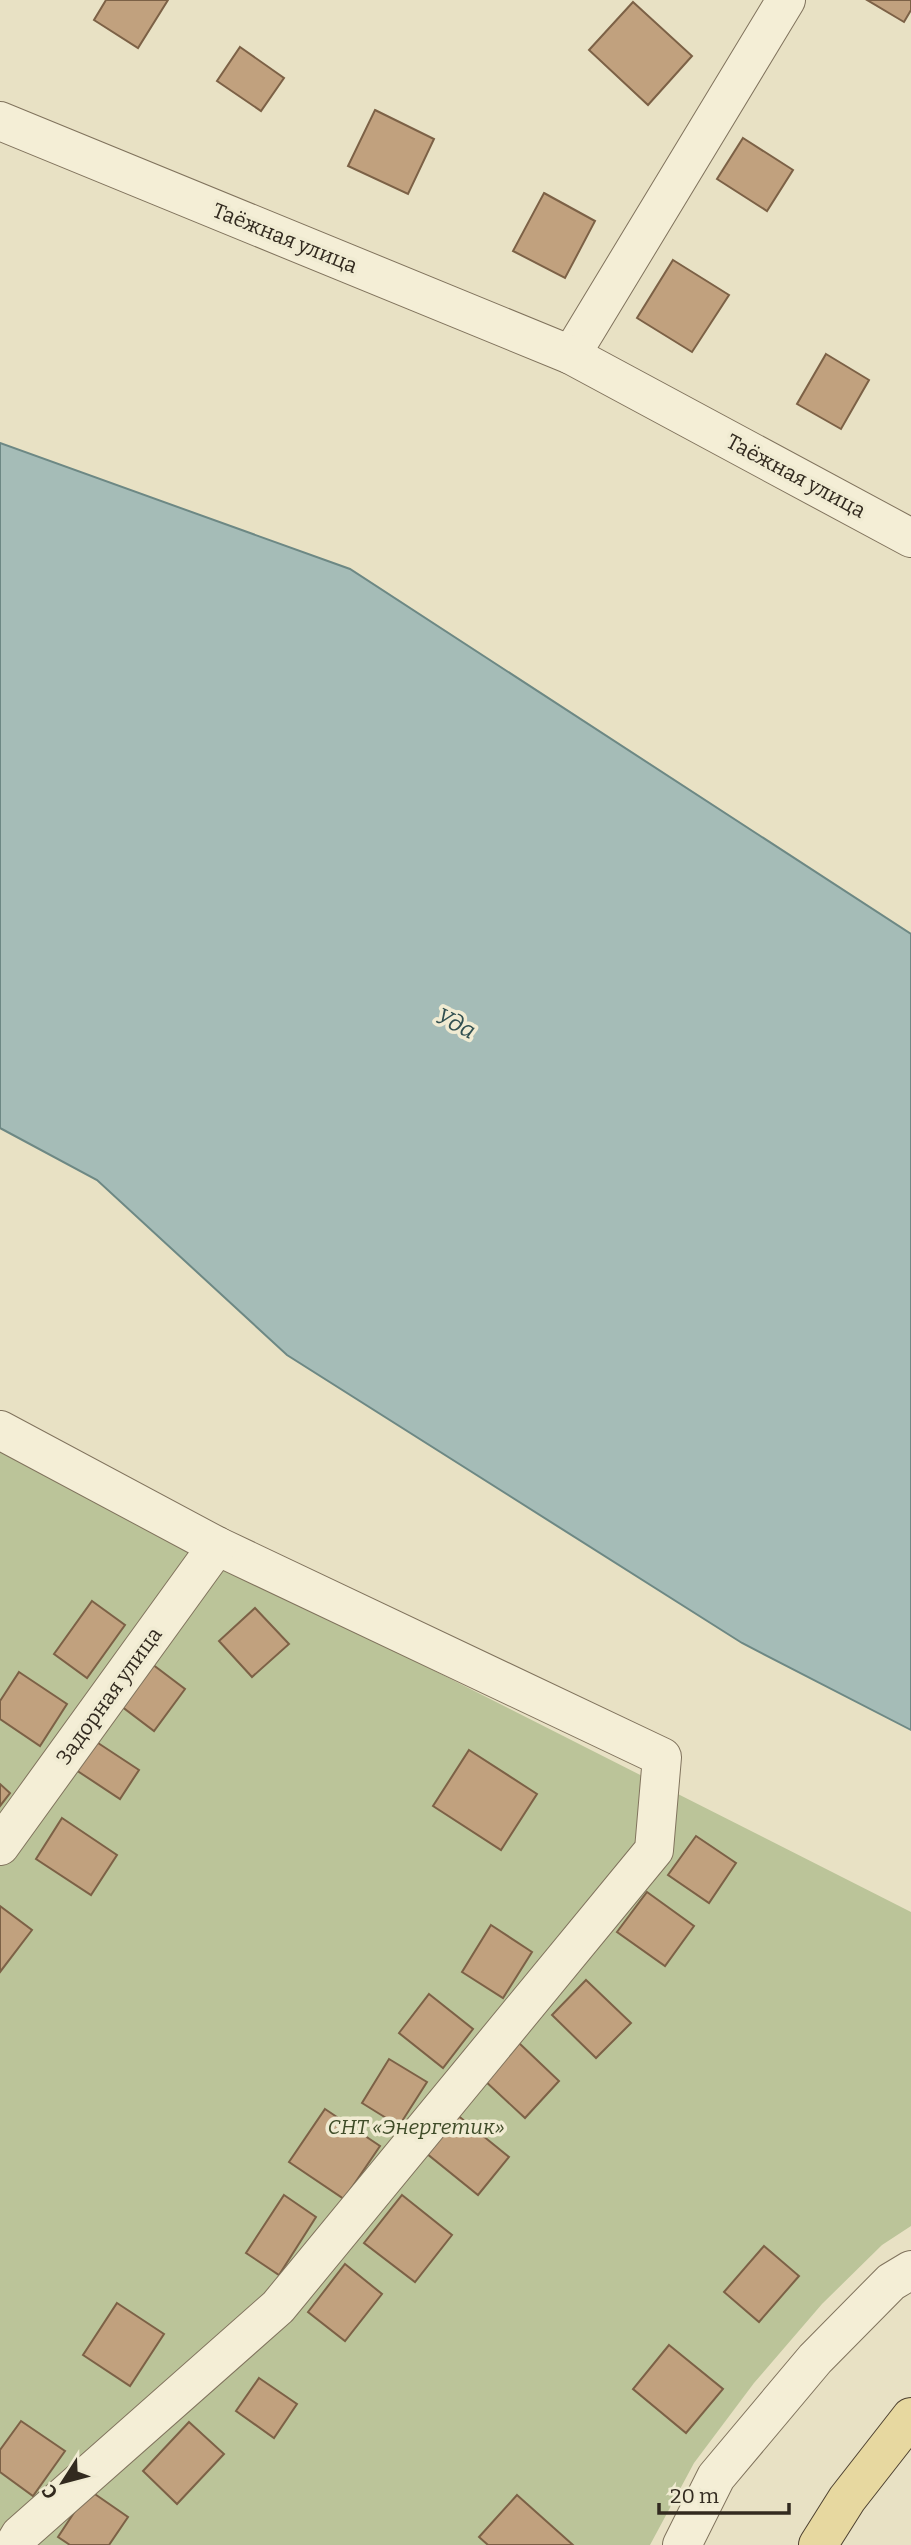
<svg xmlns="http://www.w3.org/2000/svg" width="911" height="2545" font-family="Bitter,serif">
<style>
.green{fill:#bbc499}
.water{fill:#a5bcb7;stroke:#6d8884;stroke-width:2}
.building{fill:#c1a17e;stroke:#7c6146;stroke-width:2}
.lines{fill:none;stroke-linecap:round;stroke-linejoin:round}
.minor-casing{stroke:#80735d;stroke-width:40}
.major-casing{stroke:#4e4130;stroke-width:40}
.minor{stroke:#f4eed6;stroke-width:38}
.major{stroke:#e7d8a0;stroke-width:38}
.labels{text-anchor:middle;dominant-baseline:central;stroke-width:7;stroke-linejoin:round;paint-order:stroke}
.street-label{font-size:21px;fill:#322a1f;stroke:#f0ebd2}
.park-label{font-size:21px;font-style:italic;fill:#3f4c28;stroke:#f0ebd2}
.water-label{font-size:23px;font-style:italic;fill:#304f50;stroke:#f0ebd2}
</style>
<rect width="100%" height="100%" fill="#e8e1c4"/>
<path class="green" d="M0,1451L911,1912V2226L882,2245L822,2304L754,2383L694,2463L650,2545H0Z"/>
<path class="water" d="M0,443L350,569L911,934V1730L742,1643L287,1355L97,1180L0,1128Z"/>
<g class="building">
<path d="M106,0H168L138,48L94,20Z"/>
<path d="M867,0H911V10L904,22Z"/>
<path d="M633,2L692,56L648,105L589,50Z"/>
<path d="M240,47L284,78L261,111L217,81Z"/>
<path d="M375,110L434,139L408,194L348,166Z"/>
<path d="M743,138L793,170L767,211L717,179Z"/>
<path d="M544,193L595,221L565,278L513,251Z"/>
<path d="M673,260L729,295L692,352L637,318Z"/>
<path d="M826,354L869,380L841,429L797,404Z"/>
<path d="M92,1601L125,1625L87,1678L54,1654Z"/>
<path d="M255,1608L289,1644L252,1677L219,1641Z"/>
<path d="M152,1664L185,1689L154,1731L121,1706Z"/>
<path d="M19,1672L67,1704L40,1746L0,1719V1701Z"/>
<path d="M95,1741L139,1770L120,1799L76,1770Z"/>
<path d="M469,1750L537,1794L501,1850L433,1806Z"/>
<path d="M0,1784L10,1793L0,1806Z"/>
<path d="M62,1818L117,1855L91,1895L36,1859Z"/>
<path d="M696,1836L736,1863L709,1903L668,1875Z"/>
<path d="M647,1892L694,1926L665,1966L617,1932Z"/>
<path d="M0,1906L32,1930L0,1972Z"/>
<path d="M491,1925L532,1952L503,1998L462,1972Z"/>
<path d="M586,1980L631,2023L596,2058L552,2015Z"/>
<path d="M429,1994L473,2029L443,2068L399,2033Z"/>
<path d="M519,2043L559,2081L525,2118L484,2080Z"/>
<path d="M389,2059L427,2082L399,2126L362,2103Z"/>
<path d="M325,2109L380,2146L344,2199L289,2162Z"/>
<path d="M456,2114L509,2157L478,2195L426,2153Z"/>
<path d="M284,2195L316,2217L279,2275L246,2253Z"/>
<path d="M402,2195L452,2235L415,2282L364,2243Z"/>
<path d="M764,2246L799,2276L759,2322L724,2292Z"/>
<path d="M345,2264L382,2294L345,2341L308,2312Z"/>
<path d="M117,2303L164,2334L130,2386L83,2355Z"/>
<path d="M669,2345L723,2389L686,2433L633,2389Z"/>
<path d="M259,2378L297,2404L274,2438L236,2411Z"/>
<path d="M21,2421L65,2451L33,2496L0,2472V2450Z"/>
<path d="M189,2422L224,2454L177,2504L143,2471Z"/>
<path d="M89,2490L128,2517L109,2545H70L58,2537Z"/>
<path d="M517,2495L573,2545H488L479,2537Z"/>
</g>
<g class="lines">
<defs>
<g id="minor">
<path d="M786,0L571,355L911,538"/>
<path d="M0,121L571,355"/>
<path d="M0,1430L217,1546L662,1757L654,1850L278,2307L20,2535L14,2545"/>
<path d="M0,1846L217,1546"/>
<path d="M682,2545L716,2477L815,2359L891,2282L911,2270"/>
</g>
<path id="major" d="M818,2545L847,2499L911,2417"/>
</defs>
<use href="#minor" class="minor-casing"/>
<use href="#major" class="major-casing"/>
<use href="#minor" class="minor"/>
<use href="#major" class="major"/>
</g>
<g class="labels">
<g class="street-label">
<text transform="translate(285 238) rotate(22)">Таёжная улица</text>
<text transform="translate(796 476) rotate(28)">Таёжная улица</text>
<text transform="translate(109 1696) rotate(-54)">Задорная улица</text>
</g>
<g class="park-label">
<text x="416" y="2127">СНТ «Энергетик»</text>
</g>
<g class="water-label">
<text transform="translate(456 1023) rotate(27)">Уда</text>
</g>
</g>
<g transform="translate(63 2482) rotate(234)" stroke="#f0ebd2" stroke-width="5" paint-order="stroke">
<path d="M0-5L12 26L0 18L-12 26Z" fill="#322a1f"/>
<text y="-10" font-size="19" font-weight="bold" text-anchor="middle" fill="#322a1f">С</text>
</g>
<path d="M659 2503v10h130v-10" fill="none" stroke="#322a1f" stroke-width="3.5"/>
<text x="670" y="2503" font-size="21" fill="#322a1f" stroke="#f0ebd2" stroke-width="5" paint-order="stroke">20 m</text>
</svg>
